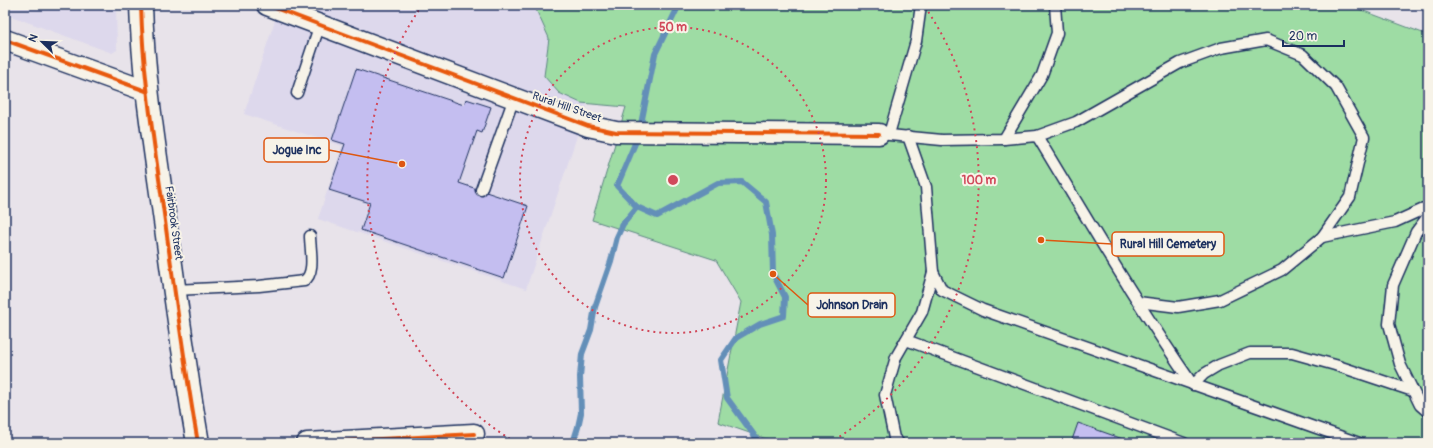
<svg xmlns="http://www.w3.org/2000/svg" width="1433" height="448" font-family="Pangolin,sans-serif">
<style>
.built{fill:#ddd8ec}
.green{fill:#9edca4;stroke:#5c8681}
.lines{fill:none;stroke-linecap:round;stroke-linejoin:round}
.stream{stroke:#648fb8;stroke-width:6}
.building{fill:#c4bef0;stroke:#1b2f5e}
.lane-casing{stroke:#1b2f5e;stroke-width:13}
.street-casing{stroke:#1b2f5e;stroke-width:23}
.secondary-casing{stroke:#1b2f5e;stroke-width:25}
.lane{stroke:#f7f3e8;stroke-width:10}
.street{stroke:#f7f3e8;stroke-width:20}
.secondary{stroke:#f7f3e8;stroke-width:22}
.cycleway-casing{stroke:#f7f3e8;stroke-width:6}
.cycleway{stroke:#e8590c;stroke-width:4}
.ring{fill:none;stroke:#d1495b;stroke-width:2;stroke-dasharray:2 4}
.labels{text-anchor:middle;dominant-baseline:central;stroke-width:4;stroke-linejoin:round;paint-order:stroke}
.street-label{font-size:11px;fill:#1b2f5e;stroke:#f7f3e8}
.centre{fill:#d1495b;stroke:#f7f3e8;stroke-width:2}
.ring-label{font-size:12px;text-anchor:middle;font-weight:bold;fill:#d1495b;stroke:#f7f3e8;stroke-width:4;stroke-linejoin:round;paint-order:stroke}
.leader{fill:none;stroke:#de5710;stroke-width:1.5}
.callout-dot{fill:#de5710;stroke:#f7f3e8;stroke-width:1.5}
.callout{fill:#f7f3e8;stroke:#de5710;stroke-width:1.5}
.callout-label{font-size:12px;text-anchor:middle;font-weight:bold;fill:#1b2f5e}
</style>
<rect width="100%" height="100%" fill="#e8e3ea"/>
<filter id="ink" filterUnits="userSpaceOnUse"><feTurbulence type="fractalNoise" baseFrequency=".025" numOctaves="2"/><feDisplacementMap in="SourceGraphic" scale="8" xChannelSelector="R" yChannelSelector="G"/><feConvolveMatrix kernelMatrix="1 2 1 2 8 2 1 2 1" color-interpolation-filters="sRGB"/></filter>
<g filter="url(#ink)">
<g class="built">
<path d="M5,5H116L117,50L112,53L5,14Z"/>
<path d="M280,5H545L613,28L526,289L318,219L342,146L244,114Z"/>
</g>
<path class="green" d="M534,5H1348L1428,35V443H778L718,422L741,302L716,260L592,220L626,107L581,103L559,93L544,76L549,38Z"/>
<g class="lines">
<g class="stream">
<path d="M679,5L655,54L639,134L617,186L637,207L657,216L718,183L742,182L766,202L772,235L773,274L785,297L784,316L760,324L736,338L721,360L727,398L754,435L759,443"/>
<path d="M573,443L578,427L581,413L580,377L582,354L591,330L595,307L611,261L617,237L623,224L637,207"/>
</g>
</g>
<g class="building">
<path d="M356,69L464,105L466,99L491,107L482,133L477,131L459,183L528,206L504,278L361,230L370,203L329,190L345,144L332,140Z"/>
<path d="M1078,423L1134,443H1071Z"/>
</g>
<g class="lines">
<defs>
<g id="lane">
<path d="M297,93L320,24"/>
<path d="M879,134L942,140L1004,139L1037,136L1076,122L1180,63L1221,48L1266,40L1303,55L1336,87L1364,137L1350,197L1322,237L1282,270L1220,300L1178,307L1138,302"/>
<path d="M889,134L916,41L921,5"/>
<path d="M1037,136C1088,220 1137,305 1193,385L1204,374L1219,365L1250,353H1292L1335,365L1413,391"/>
<path d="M1004,139L1042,75L1057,33L1055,5"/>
<path d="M481,190L514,98"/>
<path d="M1428,216L1416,232L1393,285L1389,324L1400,364L1420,405L1428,412"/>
<path d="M1322,237L1395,222L1428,207"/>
<path d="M933,272L942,290L983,310L1359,443"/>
<path d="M174,290L259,286L304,281C316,273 310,249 310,236"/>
<path d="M906,340L1184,443"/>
<path d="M899,443L894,438L885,395L896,357L922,312L933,272L926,187L908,136"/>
</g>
<g id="street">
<path d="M267,5L588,126L616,132L879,134"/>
<path d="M5,40L146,91"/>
<path d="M307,443L474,434"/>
</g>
<path id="secondary" d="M141,5C143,78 155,149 165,221C175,295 185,369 198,443"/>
</defs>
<use href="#lane" class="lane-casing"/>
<use href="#street" class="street-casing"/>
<use href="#secondary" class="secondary-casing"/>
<use href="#lane" class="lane"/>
<use href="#street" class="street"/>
<use href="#secondary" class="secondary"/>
<defs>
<g id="cycleway">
<path d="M141,5C143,78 155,149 165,221C175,295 185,369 198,443"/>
<path d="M267,5L588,126L616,132L879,134"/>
<path d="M5,40L146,91"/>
<path d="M307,443L474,434"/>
</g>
</defs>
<use href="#cycleway" class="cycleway-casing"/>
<use href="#cycleway" class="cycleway"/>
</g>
</g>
<g class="ring">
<circle cx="673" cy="180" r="153"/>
<path d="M515 442A306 306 0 0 1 421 7M925 7A306 306 0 0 1 831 442"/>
</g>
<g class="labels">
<g class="street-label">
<text transform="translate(567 107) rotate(19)">Rural Hill Street</text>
<text transform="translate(174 223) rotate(82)">Fairbrook Street</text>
</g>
</g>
<circle cx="673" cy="180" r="6" class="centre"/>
<g class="ring-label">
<text x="673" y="31">50 m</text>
<text x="979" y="184">100 m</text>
</g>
<path class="leader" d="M402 164L329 150M1041 240L1112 244M773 274L808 305"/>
<g class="callout-dot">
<circle cx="402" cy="164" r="4"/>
<circle cx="1041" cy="240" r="4"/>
<circle cx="773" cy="274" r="4"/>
</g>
<g class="callout">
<rect x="264" y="138" width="65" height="24" rx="4"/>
<rect x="1112" y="232" width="112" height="24" rx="4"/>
<rect x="808" y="293" width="87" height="24" rx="4"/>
</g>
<g class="callout-label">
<text x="297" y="154">Jogue Inc</text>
<text x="1168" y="248">Rural Hill Cemetery</text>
<text x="852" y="309">Johnson Drain</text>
</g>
<rect width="1433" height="448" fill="none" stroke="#f7f3e8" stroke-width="20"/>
<rect x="10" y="10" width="1413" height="428" fill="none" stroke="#1b2f5e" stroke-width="1.5" filter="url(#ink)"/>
<g transform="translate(42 42) rotate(293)" stroke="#f7f3e8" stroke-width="3" paint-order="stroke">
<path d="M0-3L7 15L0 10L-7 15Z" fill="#1b2f5e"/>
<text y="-6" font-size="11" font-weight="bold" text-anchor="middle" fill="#1b2f5e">N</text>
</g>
<path d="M1283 40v6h61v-6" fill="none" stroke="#1b2f5e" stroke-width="2"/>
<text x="1289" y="40" font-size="12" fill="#1b2f5e" stroke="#f7f3e8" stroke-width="3" paint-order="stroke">20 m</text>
</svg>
